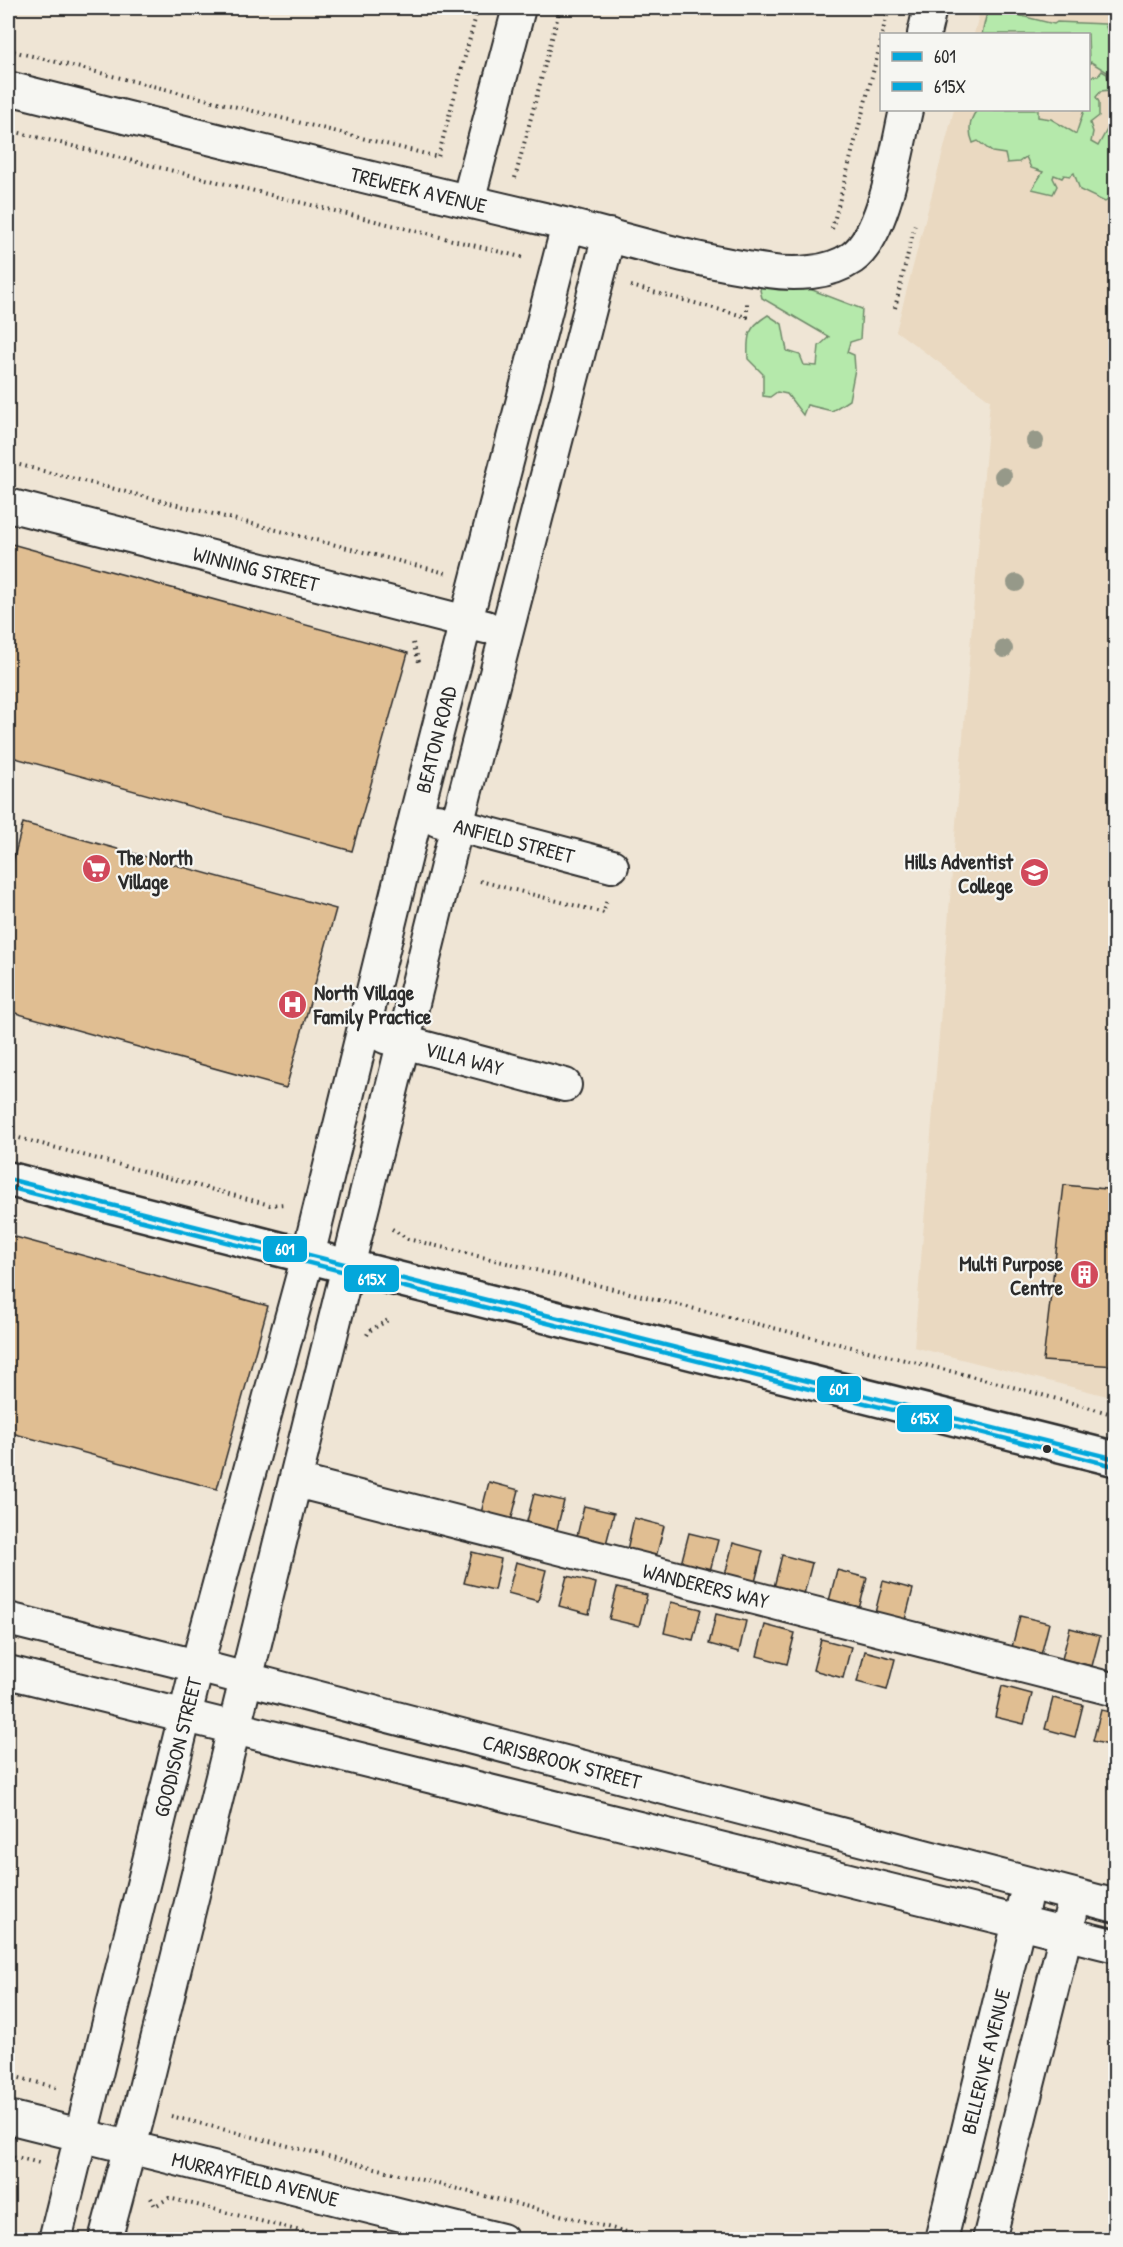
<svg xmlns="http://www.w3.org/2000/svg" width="1123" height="2247" font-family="'Patrick Hand',sans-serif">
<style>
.built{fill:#ead9c1}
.green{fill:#b5e9ab;stroke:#708a6b;stroke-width:1.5}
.building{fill:#e0be92;stroke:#2b2b2b;stroke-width:1.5}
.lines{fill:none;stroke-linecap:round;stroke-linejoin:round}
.street-casing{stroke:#2b2b2b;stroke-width:36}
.secondary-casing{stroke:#2b2b2b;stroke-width:38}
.path{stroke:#2b2b2b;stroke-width:4;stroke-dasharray:1.5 4.5;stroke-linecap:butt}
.street{stroke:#f6f6f2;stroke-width:32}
.secondary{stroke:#f6f6f2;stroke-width:33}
.bus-1-casing{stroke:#f6f6f2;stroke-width:9}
.bus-2-casing{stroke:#f6f6f2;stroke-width:9}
.bus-1{stroke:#04a7db;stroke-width:4.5}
.bus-2{stroke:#04a7db;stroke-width:4.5}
.tree{fill:#969989}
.bus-dot{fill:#2b2b2b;stroke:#f6f6f2;stroke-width:2}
.labels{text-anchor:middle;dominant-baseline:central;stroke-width:4.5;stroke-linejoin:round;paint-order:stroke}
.street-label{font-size:21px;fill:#2b2b2b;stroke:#f6f6f2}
.poi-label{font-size:21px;font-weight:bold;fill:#2b2b2b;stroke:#f6f6f2;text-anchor:start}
.line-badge{stroke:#f6f6f2;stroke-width:2}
.badge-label{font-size:16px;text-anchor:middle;font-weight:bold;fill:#fff}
</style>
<rect width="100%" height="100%" fill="#efe5d5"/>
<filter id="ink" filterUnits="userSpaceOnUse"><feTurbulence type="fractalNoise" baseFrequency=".0167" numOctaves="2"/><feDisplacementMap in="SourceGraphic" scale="12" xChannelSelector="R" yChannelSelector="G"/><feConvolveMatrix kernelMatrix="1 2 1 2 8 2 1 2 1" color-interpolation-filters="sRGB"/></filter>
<g filter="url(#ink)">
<path class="built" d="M981,8H1083L1115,16V1398L914,1347L990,400L896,331L954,110H1088V34H974Z"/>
<g class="green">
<path d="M988,8L1054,24L1057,22L1105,24L1112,44L1115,43V77L1091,62L1089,64L1088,34H982Z"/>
<path d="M1102,71L1107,74L1110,90L1101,91L1096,97L1099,102V116L1090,123L1093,132L1091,142L1098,146L1115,115V195L1105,202L1080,190L1074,173L1070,176L1064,175L1062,178L1054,175L1053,178L1057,186L1053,194L1032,189L1043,172L1031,168L1026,157L1019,162L1007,163L1005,154L992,152L978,141L973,143C968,131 969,120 977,110H1038V117L1051,119L1076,134L1084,110H1088L1089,80L1092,76H1098Z"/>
<path d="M765,278H781L862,309L860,339L850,342L847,352L854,355L855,369L849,400L832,411L807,405L803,415L787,394L777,392L770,397L763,396V374L748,359C747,336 747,328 768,315L782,324L787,351L800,355L804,365L817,366L819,346L829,337L762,298L760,290Z"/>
</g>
<g class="building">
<path d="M8,543L408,653L352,851L8,756Z"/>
<path d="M23,823L336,909L286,1088L8,1011V880Z"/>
<path d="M1064,1185L1116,1190V1366L1043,1361Z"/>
<path d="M8,1235L268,1306L217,1489L8,1432Z"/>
<path d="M489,1482L519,1490L511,1521L481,1513Z"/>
<path d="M534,1494L564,1501L556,1533L526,1525Z"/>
<path d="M584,1506L614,1513L606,1544L577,1536Z"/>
<path d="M634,1518L664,1526L656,1557L627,1550Z"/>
<path d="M689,1533L718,1540L710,1571L681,1564Z"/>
<path d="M733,1543L763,1551L755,1582L725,1575Z"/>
<path d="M472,1552L501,1559L494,1590L464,1583Z"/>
<path d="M782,1555L812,1563L804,1594L774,1587Z"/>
<path d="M516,1562L546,1570L538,1601L508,1593Z"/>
<path d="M837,1570L867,1578L859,1609L829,1601Z"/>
<path d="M567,1576L596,1583L589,1614L559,1606Z"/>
<path d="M883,1581L913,1589L905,1620L875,1613Z"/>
<path d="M617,1588L647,1595L639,1626L609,1619Z"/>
<path d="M671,1602L701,1609L693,1640L664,1633Z"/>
<path d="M716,1614L746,1621L739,1652L709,1644Z"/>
<path d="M1020,1616L1049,1623L1041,1655L1012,1647Z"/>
<path d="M765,1625L795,1633L787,1664L757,1656Z"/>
<path d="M1070,1628L1100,1636L1092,1666L1062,1659Z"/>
<path d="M821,1639L851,1647L843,1678L813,1670Z"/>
<path d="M865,1651L895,1659L887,1690L857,1682Z"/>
<path d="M1002,1686L1032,1694L1024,1724L995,1717Z"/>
<path d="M1053,1698L1083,1705L1075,1737L1045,1729Z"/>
<path d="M1101,1710L1116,1713V1747L1093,1741Z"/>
</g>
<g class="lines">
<defs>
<g id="street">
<path d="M924,34L930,8"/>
<path id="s1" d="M8,88C185,132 362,177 540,218C616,236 690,261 767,271C794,275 829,274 852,258C885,235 897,148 906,110"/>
<path d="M468,201L519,8"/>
<path id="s2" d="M8,505L486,627"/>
<path id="s3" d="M437,820L612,866"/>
<path id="s4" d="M385,1037L565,1085"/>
<path id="s5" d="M296,1481L1116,1690"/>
<path id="s6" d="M8,1619L197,1666L1116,1906"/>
<path d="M8,1672L1116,1946"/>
<path id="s7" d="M8,2117L502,2240"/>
<path id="s8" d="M55,2240L202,1647L308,1256L416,815L568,225"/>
<path d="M105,2240L140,2109L457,825L609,235"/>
<path id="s9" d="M941,2240L1024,1902"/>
<path d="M989,2240L1071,1913"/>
</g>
<path id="secondary" d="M8,1179L279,1249L1116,1459"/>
</defs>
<use href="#street" class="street-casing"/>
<use href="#secondary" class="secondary-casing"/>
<g class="path">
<path d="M882,34L889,8"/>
<path d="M8,50L438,157L478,8"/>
<path d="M8,130L525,258"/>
<path d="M515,178L560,8"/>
<path d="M832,229L882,38"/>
<path d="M631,286L747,317V301"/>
<path d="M895,308L915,224"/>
<path d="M8,462L446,573"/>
<path d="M413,643L420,665"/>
<path d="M480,881L604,913L607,898"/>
<path d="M8,1135L270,1205L286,1204"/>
<path d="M392,1229L408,1239L987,1380L1116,1415"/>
<path d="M367,1335L369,1331L388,1320"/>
<path d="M8,2075L59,2088"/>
<path d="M171,2116L658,2240"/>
<path d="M8,2155L40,2163"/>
<path d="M151,2198L155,2206L169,2198L336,2240"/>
</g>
<use href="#street" class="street"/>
<use href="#secondary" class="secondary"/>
<defs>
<path id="bus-1" d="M8,1179L1116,1459"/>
<path id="bus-2" d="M8,1187L1114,1466"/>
</defs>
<use href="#bus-1" class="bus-1-casing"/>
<use href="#bus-2" class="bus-2-casing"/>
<use href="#bus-1" class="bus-1"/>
<use href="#bus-2" class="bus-2"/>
</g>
<g class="tree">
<circle cx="1035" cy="441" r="9"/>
<circle cx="1003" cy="476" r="9"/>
<circle cx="1016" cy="583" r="9"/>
<circle cx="1004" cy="649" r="9"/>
</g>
</g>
<defs>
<symbol id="supermarket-disc" viewBox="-11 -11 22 22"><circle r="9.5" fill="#d1495b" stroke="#f6f6f2"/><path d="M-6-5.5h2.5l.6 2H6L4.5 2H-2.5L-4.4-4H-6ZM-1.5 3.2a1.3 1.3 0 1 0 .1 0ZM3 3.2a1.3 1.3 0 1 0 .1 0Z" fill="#fff"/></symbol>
<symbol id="school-disc" viewBox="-11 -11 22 22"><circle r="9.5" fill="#d1495b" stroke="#f6f6f2"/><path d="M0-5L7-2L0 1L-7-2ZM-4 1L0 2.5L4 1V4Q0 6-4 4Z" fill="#fff"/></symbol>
<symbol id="hospital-disc" viewBox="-11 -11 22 22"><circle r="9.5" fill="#d1495b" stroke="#f6f6f2"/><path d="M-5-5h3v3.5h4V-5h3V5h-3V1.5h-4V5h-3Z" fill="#fff"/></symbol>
<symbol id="building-disc" viewBox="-11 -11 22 22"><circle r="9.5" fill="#d1495b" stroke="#f6f6f2"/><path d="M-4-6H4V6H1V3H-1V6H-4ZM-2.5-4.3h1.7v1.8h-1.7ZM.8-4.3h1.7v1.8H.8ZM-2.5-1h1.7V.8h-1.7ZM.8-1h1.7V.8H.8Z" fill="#fff"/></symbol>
</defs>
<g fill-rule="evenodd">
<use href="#supermarket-disc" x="80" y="852" width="33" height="33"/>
<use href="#school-disc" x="1018" y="856" width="33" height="33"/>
<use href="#hospital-disc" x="276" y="988" width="33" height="33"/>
<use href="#building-disc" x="1068" y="1258" width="33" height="33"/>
</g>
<circle class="bus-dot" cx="1047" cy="1449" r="5"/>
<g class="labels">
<g class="street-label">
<text stroke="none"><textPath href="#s1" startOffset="423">TREWEEK AVENUE</textPath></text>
<text stroke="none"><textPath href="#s2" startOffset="256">WINNING STREET</textPath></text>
<text stroke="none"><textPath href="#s8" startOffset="1548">BEATON ROAD</textPath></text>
<text stroke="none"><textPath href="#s3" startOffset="80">ANFIELD STREET</textPath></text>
<text stroke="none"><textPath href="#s4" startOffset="82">VILLA WAY</textPath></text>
<text stroke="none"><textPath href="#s5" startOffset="423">WANDERERS WAY</textPath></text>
<text stroke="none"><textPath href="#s8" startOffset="508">GOODISON STREET</textPath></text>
<text stroke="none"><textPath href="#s6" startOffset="572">CARISBROOK STREET</textPath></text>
<text stroke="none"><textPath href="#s9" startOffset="184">BELLERIVE AVENUE</textPath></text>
<text stroke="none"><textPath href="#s7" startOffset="255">MURRAYFIELD AVENUE</textPath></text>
</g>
<g class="poi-label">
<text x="117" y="857">The North<tspan x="117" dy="24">Village</tspan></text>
<text x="1013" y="861" text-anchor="end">Hills Adventist<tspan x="1013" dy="24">College</tspan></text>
<text x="314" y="992">North Village<tspan x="314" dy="24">Family Practice</tspan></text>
<text x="1063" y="1263" text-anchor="end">Multi Purpose<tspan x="1063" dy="24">Centre</tspan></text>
</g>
</g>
<g class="line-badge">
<rect x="262" y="1235" width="46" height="28" rx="6" fill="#04a7db"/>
<rect x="343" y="1264" width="57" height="29" rx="6" fill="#04a7db"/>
<rect x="816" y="1375" width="46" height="28" rx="6" fill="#04a7db"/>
<rect x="896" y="1404" width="57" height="29" rx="6" fill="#04a7db"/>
</g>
<g class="badge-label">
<text x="285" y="1255">601</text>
<text x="372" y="1285">615X</text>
<text x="839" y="1395">601</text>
<text x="925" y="1424">615X</text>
</g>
<rect width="1123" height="2247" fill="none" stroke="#f6f6f2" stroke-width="30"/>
<rect x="15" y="15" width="1093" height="2217" fill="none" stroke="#2b2b2b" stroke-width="2" filter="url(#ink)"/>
<rect x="880" y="33" width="210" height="78" fill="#f6f6f2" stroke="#a5a5a2" stroke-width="1.5"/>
<rect x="892" y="52" width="30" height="9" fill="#04a7db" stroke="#a5a5a2" stroke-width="1.5"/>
<text x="934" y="63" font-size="18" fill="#2b2b2b">601</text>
<rect x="892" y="82" width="30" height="9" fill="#04a7db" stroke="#a5a5a2" stroke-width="1.5"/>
<text x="934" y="93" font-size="18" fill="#2b2b2b">615X</text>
</svg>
